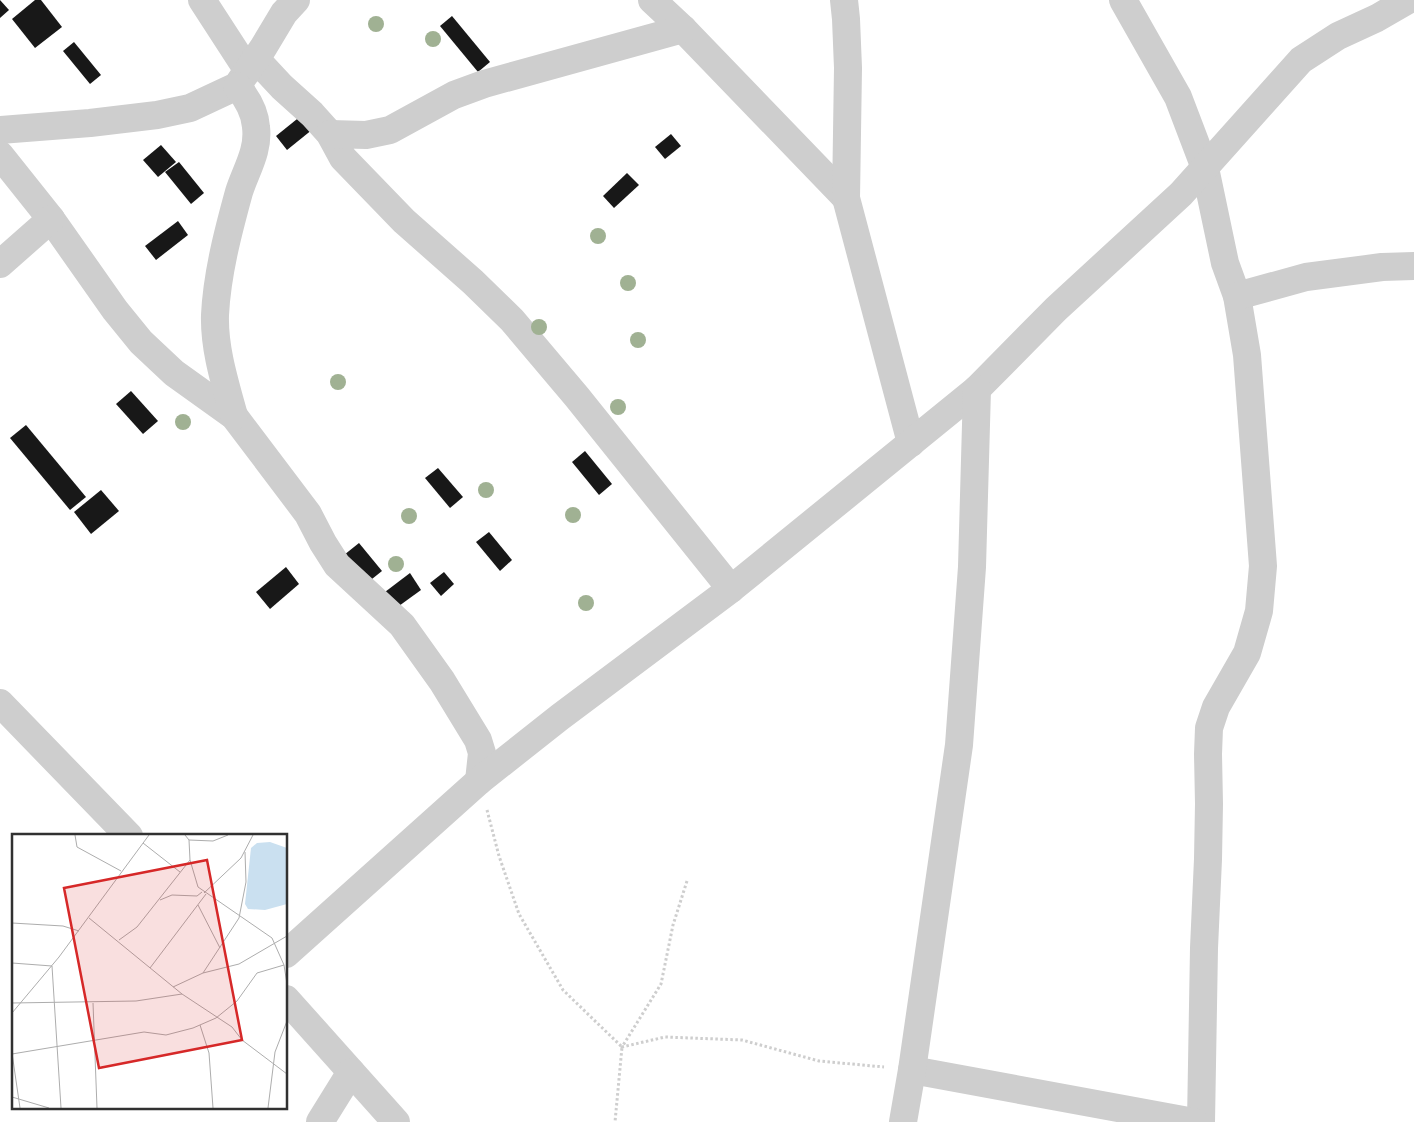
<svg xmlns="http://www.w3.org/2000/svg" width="1414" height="1122" font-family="'Source Sans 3',sans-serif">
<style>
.building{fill:#181818}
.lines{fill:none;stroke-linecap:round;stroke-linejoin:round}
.path{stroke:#cecece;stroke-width:3;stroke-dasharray:2.5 2.5;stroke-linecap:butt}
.minor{stroke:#cecece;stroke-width:28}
.tree{fill:#a0b193}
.inset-road{fill:none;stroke:#adadad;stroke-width:1}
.view{fill:#d62828;fill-opacity:0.15;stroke:#d62828;stroke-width:2.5}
.inset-edge{fill:none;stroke:#313131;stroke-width:2.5}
</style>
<rect width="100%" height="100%" fill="#fff"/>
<g class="building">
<path d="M0,0L9,10L0,18Z"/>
<path d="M35,0H41L62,27L35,48L12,19Z"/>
<path d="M452,16L490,62L478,72L440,26Z"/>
<path d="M74,42L101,75L90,84L63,51Z"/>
<path d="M302,115L313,129L287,150L276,136Z"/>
<path d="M671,134L681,146L665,159L655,147Z"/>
<path d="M161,145L176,162L158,177L143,160Z"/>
<path d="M179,162L204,193L191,204L165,172Z"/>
<path d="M627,173L639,185L614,208L603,196Z"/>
<path d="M178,221L188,235L156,260L145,246Z"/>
<path d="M131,391L158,421L143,434L116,404Z"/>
<path d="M26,425L86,497L70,510L10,438Z"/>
<path d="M585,451L612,484L599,495L572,462Z"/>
<path d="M438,468L463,497L450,508L425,478Z"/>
<path d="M101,490L119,511L91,534L74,512Z"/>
<path d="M489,532L512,560L500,571L476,542Z"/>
<path d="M359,543L382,571L367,583L344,555Z"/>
<path d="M286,567L299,584L270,609L256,592Z"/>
<path d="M444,572L454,584L441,596L430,583Z"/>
<path d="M410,573L421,590L392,611L381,595Z"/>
</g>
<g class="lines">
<g class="path">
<path d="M487,810L499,856L519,914L563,990L622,1047L615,1122"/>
<path d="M687,881L673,925L661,984L622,1047L665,1037L742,1040L819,1061L884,1067"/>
</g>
<g class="minor">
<path d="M202,0L248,71"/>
<path d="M652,0L683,29L846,198"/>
<path d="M844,0L846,19L848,68L846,198L911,443"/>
<path d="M1123,0L1178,97L1205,168L1225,263L1237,296L1247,355L1263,566L1259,611L1247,653L1216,707L1209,728L1208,754L1209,804L1208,859L1204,948L1201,1122"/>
<path d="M255,58L282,87L312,114L330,134L343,158L374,190L404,221L473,282L512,320L577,397L731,589"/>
<path d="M0,130L90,123L157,115L190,108L237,86L263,48L284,13L296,0"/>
<path d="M330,134L366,135L390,130L454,95L484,84L683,29"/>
<path d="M0,155L51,219L115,310L141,342L174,373L234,416L308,514L323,543L337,565L402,625L442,681L478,740L482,753L479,781"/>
<path d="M0,264L51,219"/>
<path d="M1237,296L1306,277L1382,267L1414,266"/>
<path d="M234,416C225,383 214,349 215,315C217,274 228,232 239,192C246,170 259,151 256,127C255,111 247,98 237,86"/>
<path d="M0,703L129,836"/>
<path d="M286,954L479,781L560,717L731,589L977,389L1056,309L1181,194L1301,60L1338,36L1377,18L1408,0"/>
<path d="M286,999L396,1122"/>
<path d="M912,1070L1194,1122"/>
<path d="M320,1122L351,1072"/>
<path d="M903,1122L912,1070L959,745L972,567L977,389"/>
</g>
</g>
<g class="tree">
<circle cx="376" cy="24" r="8"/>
<circle cx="433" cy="39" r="8"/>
<circle cx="598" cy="236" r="8"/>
<circle cx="628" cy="283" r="8"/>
<circle cx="539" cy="327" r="8"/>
<circle cx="638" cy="340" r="8"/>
<circle cx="338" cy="382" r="8"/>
<circle cx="618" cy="407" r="8"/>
<circle cx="183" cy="422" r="8"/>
<circle cx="486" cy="490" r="8"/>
<circle cx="573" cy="515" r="8"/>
<circle cx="409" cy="516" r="8"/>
<circle cx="396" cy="564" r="8"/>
<circle cx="586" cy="603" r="8"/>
</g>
<g transform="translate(12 834)">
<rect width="275" height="275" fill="#fff"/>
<path d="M258,8L275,14V70L253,76L236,75L233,70L239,14L245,9Z" fill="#cae0f0"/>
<path class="inset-road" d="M63,1L65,13L109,37M173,1L177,6L178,26L186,53L260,104L272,131L275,150M177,6L201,7L216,1M131,9L168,38M192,59L229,24L241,1M148,66L160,61L185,62L190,58M186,71L208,114M77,84L170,160L220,193L230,206L275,240M0,89L51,92L67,97M107,106L125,93L178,26M0,129L40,132L49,274M138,134L194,60M191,139L227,84L234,48L233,18M161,153L191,139L227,130L275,102M0,169L124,167L170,160M81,169L85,274M0,179L47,123L137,1M188,191L197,219L201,274M0,219L8,274M0,220L132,198L154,201L181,194L204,184L225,167L245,139L272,131M0,263L37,274M256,274L263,218L275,187"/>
<path class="view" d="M195,26L230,206L87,234L52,54Z"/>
<rect width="275" height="275" class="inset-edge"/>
</g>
</svg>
